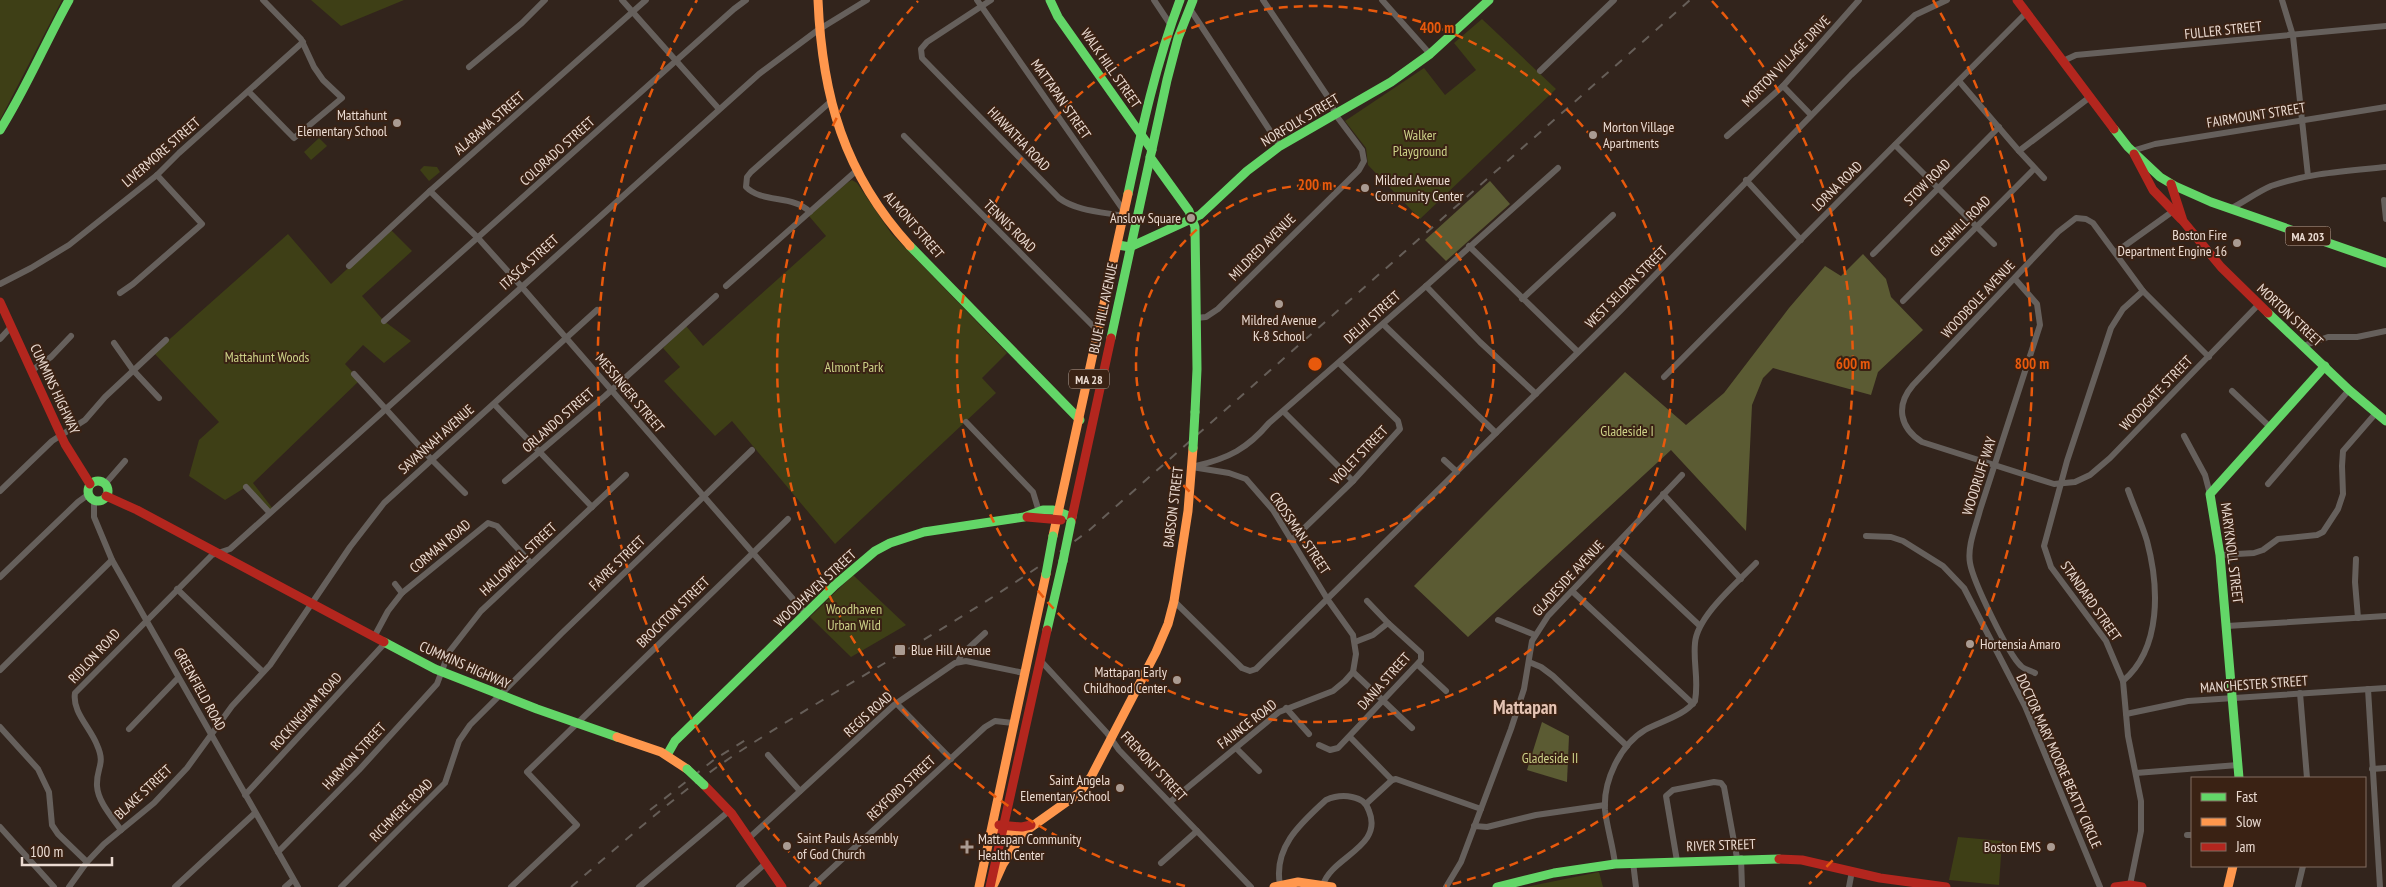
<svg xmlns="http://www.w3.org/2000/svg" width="2386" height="887" font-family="'PT Sans Narrow',sans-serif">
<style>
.green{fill:#3e3f16}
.forest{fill:#5b5b33}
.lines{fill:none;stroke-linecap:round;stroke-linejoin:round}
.street{stroke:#66605c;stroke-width:6}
.fast{stroke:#63d668;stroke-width:9}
.slow{stroke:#ff974d;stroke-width:9}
.jam{stroke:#b3261e;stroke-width:9}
.rail{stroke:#665e58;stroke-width:2;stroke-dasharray:9 9;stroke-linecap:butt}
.fast-bridge{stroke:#63d668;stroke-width:9}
.ring{fill:none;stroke:#e8590c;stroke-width:2.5;stroke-dasharray:9 6}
.poi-dot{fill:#aa9b92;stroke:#3a2214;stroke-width:2}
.labels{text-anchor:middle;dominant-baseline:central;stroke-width:4;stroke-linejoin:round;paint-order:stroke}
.shield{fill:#3a2214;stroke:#b6a499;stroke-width:1}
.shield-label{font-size:12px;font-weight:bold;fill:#ebdbd2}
.street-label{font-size:14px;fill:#ebdbd2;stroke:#3a2214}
.poi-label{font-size:14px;fill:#ebdbd2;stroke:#3a2214;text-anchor:end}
.park-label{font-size:14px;fill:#cdd288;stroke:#3a2214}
.district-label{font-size:19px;font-weight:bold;fill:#e4c3b3;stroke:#3a2214}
.centre{fill:#e8590c;stroke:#3a2214;stroke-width:2.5}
.ring-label{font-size:15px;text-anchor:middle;font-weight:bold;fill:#e8590c;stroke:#3a2214;stroke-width:4;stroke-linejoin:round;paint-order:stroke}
</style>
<rect width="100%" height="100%" fill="#32241c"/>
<g class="green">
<path d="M0,0H62L0,120Z"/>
<path d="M311,0H404L341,26Z"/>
<path d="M1482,19L1556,89L1420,219L1368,165L1366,148L1345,121L1424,68L1445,95L1476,70L1454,43Z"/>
<path d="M319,138L327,146L311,160L304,152Z"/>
<path d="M424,166L437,167L440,172L429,181L420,170Z"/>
<path d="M852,180L857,183L891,233L1007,353L982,378L996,393L835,544L732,421L715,436L664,381L680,367L663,348L686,326L703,346L826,236L809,216L847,183Z"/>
<path d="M390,229L412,251L362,296L384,321L411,341L384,363L363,345L345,364L360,380L253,483L273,509L269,512L246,487L225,500L189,476L199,440L219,422L154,353L288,234L331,284Z"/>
<path d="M853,575L906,625L851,657L810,617Z"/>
<path d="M1958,837L2002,841L1999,885L1949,880Z"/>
<path d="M1599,872L1603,887H1526Z"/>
</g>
<g class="forest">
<path d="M1490,181L1510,204L1446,261L1425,240Z"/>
<path d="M1863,254L1886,279L1891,297L1923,330L1878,372L1871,395L1773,368L1763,378L1752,405L1746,531L1671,450L1468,637L1414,586L1625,372L1686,425L1724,393L1789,308L1825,266L1841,276Z"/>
<path d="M1542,722L1569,736L1567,782L1527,770Z"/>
</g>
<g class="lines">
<g class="street">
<path d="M622,0L719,109"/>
<path d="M977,0L1124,211"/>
<path d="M991,0L927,42L921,49L922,58L1059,198C1076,211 1103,212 1124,216"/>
<path d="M1154,0L1170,24"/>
<path d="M1382,0L1430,54"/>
<path d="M2282,0L2293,36L2308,176"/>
<path d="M1190,9L1280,146"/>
<path d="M2063,61L2076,55L2386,26"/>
<path d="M469,67L522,23L545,0"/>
<path d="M1540,71L1614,0"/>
<path d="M1959,81L2019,151L2044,178"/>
<path d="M1783,86L1811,115"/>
<path d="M249,92L294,138L342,98L323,80L314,67L301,39L263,0"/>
<path d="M904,136L1099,332"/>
<path d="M1727,136L1783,86L1859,0"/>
<path d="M1895,145L1994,244"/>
<path d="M2019,151L2090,97"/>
<path d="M2132,151L2155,144L2386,107"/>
<path d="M1746,180L1801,240"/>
<path d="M430,191L478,238L521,286L806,614"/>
<path d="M2384,200L2386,219"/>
<path d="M2230,209C2244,202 2257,192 2271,186C2308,173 2347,171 2386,167"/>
<path d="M810,212C792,194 763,204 746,187L747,177L751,172L829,103"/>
<path d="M1469,246L1578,352"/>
<path d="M2116,252L2176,209"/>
<path d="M1873,254L1999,127"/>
<path d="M349,266L430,191L646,0"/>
<path d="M2015,279L2037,304L2040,325L1980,510C1976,526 1967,546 1970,563C1973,581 2008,654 2021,666C2024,669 2031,671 2035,673"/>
<path d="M0,284L31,268L69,245L157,175L179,153L303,42"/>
<path d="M726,286L856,171"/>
<path d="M1426,286L1480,342L1536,394"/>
<path d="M120,293L133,284L202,224L157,175"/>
<path d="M1522,299L1613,215"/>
<path d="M1903,301L2034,169"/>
<path d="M1196,318L1206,317L1218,309L1359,170L1364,161L1362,150L1335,114L1330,100L1263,0"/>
<path d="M384,321L734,9L746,0"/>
<path d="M1383,324L1496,433"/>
<path d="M0,339L11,327"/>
<path d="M114,343L133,370L159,398"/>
<path d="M2303,346L2328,337H2357L2386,331"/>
<path d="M2209,357L2143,291L2093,223L2086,219L2076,218L2058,232L1913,385C1895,406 1900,428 1922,442L2054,484L2075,482L2090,475L2110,458L2259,304"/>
<path d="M31,371L51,357L71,336"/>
<path d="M354,374L432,460L465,493"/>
<path d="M1664,377L2027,12"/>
<path d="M2232,391L2271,428"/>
<path d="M494,404L592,507"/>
<path d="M1284,412L1353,481"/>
<path d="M966,422L1033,492L1040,515"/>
<path d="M2184,436L2205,475L2210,494"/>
<path d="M1444,460L1457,472"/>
<path d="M1196,466C1229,458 1247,449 1269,423L1426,286L1558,168"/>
<path d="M505,481L605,396L716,296"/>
<path d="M105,484L125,461"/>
<path d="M2268,484L2349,390"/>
<path d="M246,487L269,512"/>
<path d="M0,491L52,441L85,420L105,397L166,340"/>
<path d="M1663,494L1741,579"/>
<path d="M94,500V517L112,560L298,887"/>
<path d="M1866,536L1891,537L1903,541L1943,566L1964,588L2025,706L2100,887"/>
<path d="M1292,540L1353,481L1400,429L1398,421L1339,363"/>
<path d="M1615,546L1700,626"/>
<path d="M2220,555L2254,553L2263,550L2278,539L2317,535L2323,532L2338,509L2343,494L2342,466L2343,451L2376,413"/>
<path d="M2356,559L2355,582L2358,618"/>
<path d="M0,577L78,502L89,494"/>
<path d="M395,584L402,593"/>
<path d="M177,589L263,672"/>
<path d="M1572,591L1693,704"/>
<path d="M1174,601L1242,668L1250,671L1256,669L1620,311L1851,75L1915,15L1947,0"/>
<path d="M1367,601L1388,623"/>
<path d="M1498,620L1535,635"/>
<path d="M2227,626L2386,616"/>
<path d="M374,637L388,611L402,593L488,523L497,526L531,563"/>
<path d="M959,660L961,655L985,633"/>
<path d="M1040,660L1107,733L1119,750L1251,887"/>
<path d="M1529,662L1541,667L1553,676L1627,746"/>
<path d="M1418,665L1446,691"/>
<path d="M0,670L112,560"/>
<path d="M1353,672L1412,728"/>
<path d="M2123,681C2162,648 2159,586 2147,541C2142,524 2134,507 2128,490"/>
<path d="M2368,689L2380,887"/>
<path d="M2300,693L2307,778"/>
<path d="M897,704L951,759"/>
<path d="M1286,708L1309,734"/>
<path d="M2126,714L2188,701L2386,688"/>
<path d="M0,727L38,769L49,792L52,825L58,834L87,862"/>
<path d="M129,729L178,678"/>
<path d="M1350,737L1392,780"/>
<path d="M1319,745L1330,750L1338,748L1421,660V653L1388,623L1373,635L1355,642"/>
<path d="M1236,748L1259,771"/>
<path d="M768,755L800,791"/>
<path d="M2372,769L2386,768"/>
<path d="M2136,773L2238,765"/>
<path d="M245,795L385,643"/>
<path d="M1170,802L1279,712L1333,691L1345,681L1353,672L1356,654L1353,635L1328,600L1273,510L1246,479L1229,473L1192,467"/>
<path d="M1367,803L1392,780L1396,779L1481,809"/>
<path d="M1474,826L1487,827L1536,815L1605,805"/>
<path d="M0,827L54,887"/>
<path d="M121,830C112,817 98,802 97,786C96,767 106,765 97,745C90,727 72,712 75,693L212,555L230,549L759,74L818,30L867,0"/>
<path d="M2187,835H2192"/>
<path d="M749,838L894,705L955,663L966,661L1024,673"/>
<path d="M278,852L359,770L437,684L449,652L481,611L626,475"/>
<path d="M1741,858L1742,887"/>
<path d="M1677,861L1666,796L1673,790L1714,782L1721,783L1724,787L1737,858"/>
<path d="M1633,862L1636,887"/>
<path d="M1161,863L1197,831"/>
<path d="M1615,864C1613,846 1607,828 1605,810C1603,781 1620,745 1645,730C1661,721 1684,716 1695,701C1699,679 1693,664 1695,643C1697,616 1738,582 1756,563"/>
<path d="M1280,885C1273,847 1301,823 1326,800C1335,796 1343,795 1352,797C1361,799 1366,802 1369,811C1384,847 1331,857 1323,885"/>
<path d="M2130,885L2141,831V801L2128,736L2123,681L2106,641L2051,567L2044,546L2067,461L2111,328L2123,309L2143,291"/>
<path d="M69,887L87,862L104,844L154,803L187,768L232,706L270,665L350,547L384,503L597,310"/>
<path d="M175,887L255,813"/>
<path d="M285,887L293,880"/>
<path d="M341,887L445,783L459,741L470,725L562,633L752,450"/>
<path d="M511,887L577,825L527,772L788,519"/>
<path d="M639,887L729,811"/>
<path d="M739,887L766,863"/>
<path d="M812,887L985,727L995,721L1013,723"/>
<path d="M1446,887L1461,862L1511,729L1524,689L1532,641L1548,616L1682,475"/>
<path d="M1849,887L1852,871"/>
<path d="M2298,887L2303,866"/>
</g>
<g class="fast">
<path d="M1050,0L1058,17L1152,150"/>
<path d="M2114,129L2128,147L2160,177L2175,186L2211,202L2386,263"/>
<path d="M0,130C26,89 45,43 69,0"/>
<path d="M1150,157L1189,211L1195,227L1197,369L1195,412"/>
<path d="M1128,194C1142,128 1156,63 1180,0"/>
<path d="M1118,245L1130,247L1200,215L1247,171L1280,146L1391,82L1430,54L1489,0"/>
<path d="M910,246L1080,420"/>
<path d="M2268,313L2349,390L2386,421"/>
<path d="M1111,338L1167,80L1178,38L1193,0"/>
<circle cx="98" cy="491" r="10"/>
<path d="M1047,630L1063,561"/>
<path d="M384,642L435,669L537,709L617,737"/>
<path d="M667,755L675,741L835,585L875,551L890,543L924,532L1024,517L1043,510H1053L1072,517"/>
<path d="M2239,778L2220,555L2210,494L2325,366"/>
<path d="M1497,887L1554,873L1615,864L1779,859"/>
</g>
<g class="slow">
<path d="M818,0C822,96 844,174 910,246"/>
<path d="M1053,536L1128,194"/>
<path d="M617,737L661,752L687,769"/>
<path d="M998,831L1020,835L1079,793L1091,777L1156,652L1168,624L1174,601L1188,511L1193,448"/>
<path d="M994,884L1003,864L1023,833"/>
<path d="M979,887L1046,574"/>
<path d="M1274,887L1298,882L1332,887"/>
<path d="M2228,887L2233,866"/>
</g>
<g class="jam">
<path d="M2017,0L2114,129"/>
<path d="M2134,154L2153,190L2181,219"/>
<path d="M2171,184L2183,221L2221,267L2268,313"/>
<path d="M0,302L65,444L90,484"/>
<path d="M106,496L137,510L384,642"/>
<path d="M1027,517L1061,520"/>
<path d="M1071,522L1111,338"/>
<path d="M704,785L732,814L782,887"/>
<path d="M999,825L1022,827L1031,825"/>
<path d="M1779,859L1802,860L1880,878L1946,887"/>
<path d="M990,887L1047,630"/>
<path d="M2115,887L2130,885L2142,887"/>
</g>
<g class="rail">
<path d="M650,810L715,759L747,739"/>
<path d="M571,887C627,839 683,788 745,748C859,675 979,613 1087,532L1690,0"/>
</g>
<g class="fast-bridge">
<path d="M1193,448L1195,412"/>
<path d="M1063,561L1071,522"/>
<path d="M1046,574L1053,536"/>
<path d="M687,769L704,785"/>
</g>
</g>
<g class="ring">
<circle cx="1315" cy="364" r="179"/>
<circle cx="1315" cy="364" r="358"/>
<path d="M1185 886A538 538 0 0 1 918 1M1712 1A538 538 0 0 1 1445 886"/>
<path d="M821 884A717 717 0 0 1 697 0M1933 0A717 717 0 0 1 1809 884"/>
</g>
<g class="poi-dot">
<circle cx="397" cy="123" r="5"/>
<circle cx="1593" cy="135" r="5"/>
<circle cx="1365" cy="188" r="5"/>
<circle cx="1191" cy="218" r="5"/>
<circle cx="2237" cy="243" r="5"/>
<circle cx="1279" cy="304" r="5"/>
<circle cx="1970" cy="644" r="5"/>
<rect x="894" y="644" width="12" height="12" rx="2.5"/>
<circle cx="1177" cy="680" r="5"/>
<circle cx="1120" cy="788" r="5"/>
<circle cx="787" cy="846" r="5"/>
<path d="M964.5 839.5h5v5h5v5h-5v5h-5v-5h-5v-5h5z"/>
<circle cx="2051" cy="847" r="5"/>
</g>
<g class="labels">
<g class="shield">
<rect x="2285.5" y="226.5" width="45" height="19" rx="4"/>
<rect x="1069" y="369.5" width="40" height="19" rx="4"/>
</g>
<g class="shield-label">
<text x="2308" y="236">MA 203</text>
<text x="1089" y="379">MA 28</text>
</g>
<g class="street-label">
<text transform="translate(2223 30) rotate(-6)">FULLER STREET</text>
<text transform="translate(1786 61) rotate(-46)">MORTON VILLAGE DRIVE</text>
<text transform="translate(1111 68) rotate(55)">WALK HILL STREET</text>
<text transform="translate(1061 99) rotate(55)">MATTAPAN STREET</text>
<text transform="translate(2256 115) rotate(-9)">FAIRMOUNT STREET</text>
<text transform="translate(1300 120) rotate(-31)">NORFOLK STREET</text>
<text transform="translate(489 123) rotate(-41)">ALABAMA STREET</text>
<text transform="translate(1019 139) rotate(46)">HIAWATHA ROAD</text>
<text transform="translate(557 151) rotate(-42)">COLORADO STREET</text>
<text transform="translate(161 152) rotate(-41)">LIVERMORE STREET</text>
<text transform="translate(1927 182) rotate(-45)">STOW ROAD</text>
<text transform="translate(1837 186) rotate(-45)">LORNA ROAD</text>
<text transform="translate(914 225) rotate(49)">ALMONT STREET</text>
<text transform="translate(1010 226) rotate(45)">TENNIS ROAD</text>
<text transform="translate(1960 226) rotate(-45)">GLENHILL ROAD</text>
<text transform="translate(1262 247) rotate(-45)">MILDRED AVENUE</text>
<text transform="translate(529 262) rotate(-42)">ITASCA STREET</text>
<text transform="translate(1626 287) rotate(-45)">WEST SELDEN STREET</text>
<text transform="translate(1978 299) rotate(-47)">WOODBOLE AVENUE</text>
<text transform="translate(1103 308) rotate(-78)">BLUE HILL AVENUE</text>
<text transform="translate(2290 315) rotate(43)">MORTON STREET</text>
<text transform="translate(1372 317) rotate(-42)">DELHI STREET</text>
<text transform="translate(55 389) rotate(65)">CUMMINS HIGHWAY</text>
<text transform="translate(630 393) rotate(50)">MESSINGER STREET</text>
<text transform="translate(2156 393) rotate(-46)">WOODGATE STREET</text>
<text transform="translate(558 420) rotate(-41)">ORLANDO STREET</text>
<text transform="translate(436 439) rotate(-42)">SAVANNAH AVENUE</text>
<text transform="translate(1359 455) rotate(-46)">VIOLET STREET</text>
<text transform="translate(1979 476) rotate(-72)">WOODRUFF WAY</text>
<text transform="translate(1173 507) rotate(-83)">BABSON STREET</text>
<text transform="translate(1300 533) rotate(56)">CROSSMAN STREET</text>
<text transform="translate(440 546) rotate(-40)">CORMAN ROAD</text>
<text transform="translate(2232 553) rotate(83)">MARYKNOLL STREET</text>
<text transform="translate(518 559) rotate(-43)">HALLOWELL STREET</text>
<text transform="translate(617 563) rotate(-44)">FAVRE STREET</text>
<text transform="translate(1568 578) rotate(-47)">GLADESIDE AVENUE</text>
<text transform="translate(815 588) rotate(-43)">WOODHAVEN STREET</text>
<text transform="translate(2091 601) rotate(55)">STANDARD STREET</text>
<text transform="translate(673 612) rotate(-44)">BROCKTON STREET</text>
<text transform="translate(94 656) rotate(-47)">RIDLON ROAD</text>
<text transform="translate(465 665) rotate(24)">CUMMINS HIGHWAY</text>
<text transform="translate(1384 681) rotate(-48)">DANIA STREET</text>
<text transform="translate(2254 684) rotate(-4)">MANCHESTER STREET</text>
<text transform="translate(200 689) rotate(61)">GREENFIELD ROAD</text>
<text transform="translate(306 711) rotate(-48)">ROCKINGHAM ROAD</text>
<text transform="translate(868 714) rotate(-42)">REGIS ROAD</text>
<text transform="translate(1247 724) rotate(-38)">FAUNCE ROAD</text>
<text transform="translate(354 756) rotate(-47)">HARMON STREET</text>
<text transform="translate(2059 761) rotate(66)">DOCTOR MARY MOORE BEATTY CIRCLE</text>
<text transform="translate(1154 766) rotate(47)">FREMONT STREET</text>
<text transform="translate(901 788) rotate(-43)">REXFORD STREET</text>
<text transform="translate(143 792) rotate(-43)">BLAKE STREET</text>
<text transform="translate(401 810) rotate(-45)">RICHMERE ROAD</text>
<text transform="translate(1721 845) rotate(-2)">RIVER STREET</text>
</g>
<g class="poi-label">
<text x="387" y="115">Mattahunt<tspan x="387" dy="16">Elementary School</tspan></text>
<text x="1603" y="127" text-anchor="start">Morton Village<tspan x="1603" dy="16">Apartments</tspan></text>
<text x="1375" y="180" text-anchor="start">Mildred Avenue<tspan x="1375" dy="16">Community Center</tspan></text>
<text x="1181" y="218">Anslow Square</text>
<text x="2227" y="235">Boston Fire<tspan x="2227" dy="16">Department Engine 16</tspan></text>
<text x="1279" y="320" text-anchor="middle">Mildred Avenue<tspan x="1279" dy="16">K-8 School</tspan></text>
<text x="1980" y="644" text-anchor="start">Hortensia Amaro</text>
<text x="911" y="650" text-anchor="start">Blue Hill Avenue</text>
<text x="1167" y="672">Mattapan Early<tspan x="1167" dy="16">Childhood Center</tspan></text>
<text x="1110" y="780">Saint Angela<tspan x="1110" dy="16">Elementary School</tspan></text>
<text x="797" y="838" text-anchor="start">Saint Pauls Assembly<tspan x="797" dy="16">of God Church</tspan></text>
<text x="978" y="839" text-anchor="start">Mattapan Community<tspan x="978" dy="16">Health Center</tspan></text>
<text x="2041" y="847">Boston EMS</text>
</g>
<g class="park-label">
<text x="1420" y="135">Walker<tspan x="1420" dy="16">Playground</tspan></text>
<text x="267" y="357">Mattahunt Woods</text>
<text x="854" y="367">Almont Park</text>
<text x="1627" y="431">Gladeside I</text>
<text x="854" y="609">Woodhaven<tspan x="854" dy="16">Urban Wild</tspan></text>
<text x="1550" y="758">Gladeside II</text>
</g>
<g class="district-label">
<text x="1525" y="707">Mattapan</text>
</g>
</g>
<circle cx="1315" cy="364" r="8" class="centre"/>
<g class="ring-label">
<text x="1437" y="33">400 m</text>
<text x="1315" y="190">200 m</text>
<text x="1853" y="369">600 m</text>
<text x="2032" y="369">800 m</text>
</g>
<rect x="2191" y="777" width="175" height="90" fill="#3a2214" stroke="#816c60"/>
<rect x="2201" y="793" width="25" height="8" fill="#63d668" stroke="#816c60"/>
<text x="2236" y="802" font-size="15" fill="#ebdbd2">Fast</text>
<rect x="2201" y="818" width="25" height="8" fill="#ff974d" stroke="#816c60"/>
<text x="2236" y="827" font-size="15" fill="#ebdbd2">Slow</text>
<rect x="2201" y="843" width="25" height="8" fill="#b3261e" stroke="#816c60"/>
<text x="2236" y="852" font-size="15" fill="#ebdbd2">Jam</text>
<path d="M22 857v8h90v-8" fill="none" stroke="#ebdbd2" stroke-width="2.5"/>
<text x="30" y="857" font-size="15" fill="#ebdbd2" stroke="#3a2214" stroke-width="4" paint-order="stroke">100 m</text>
</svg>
